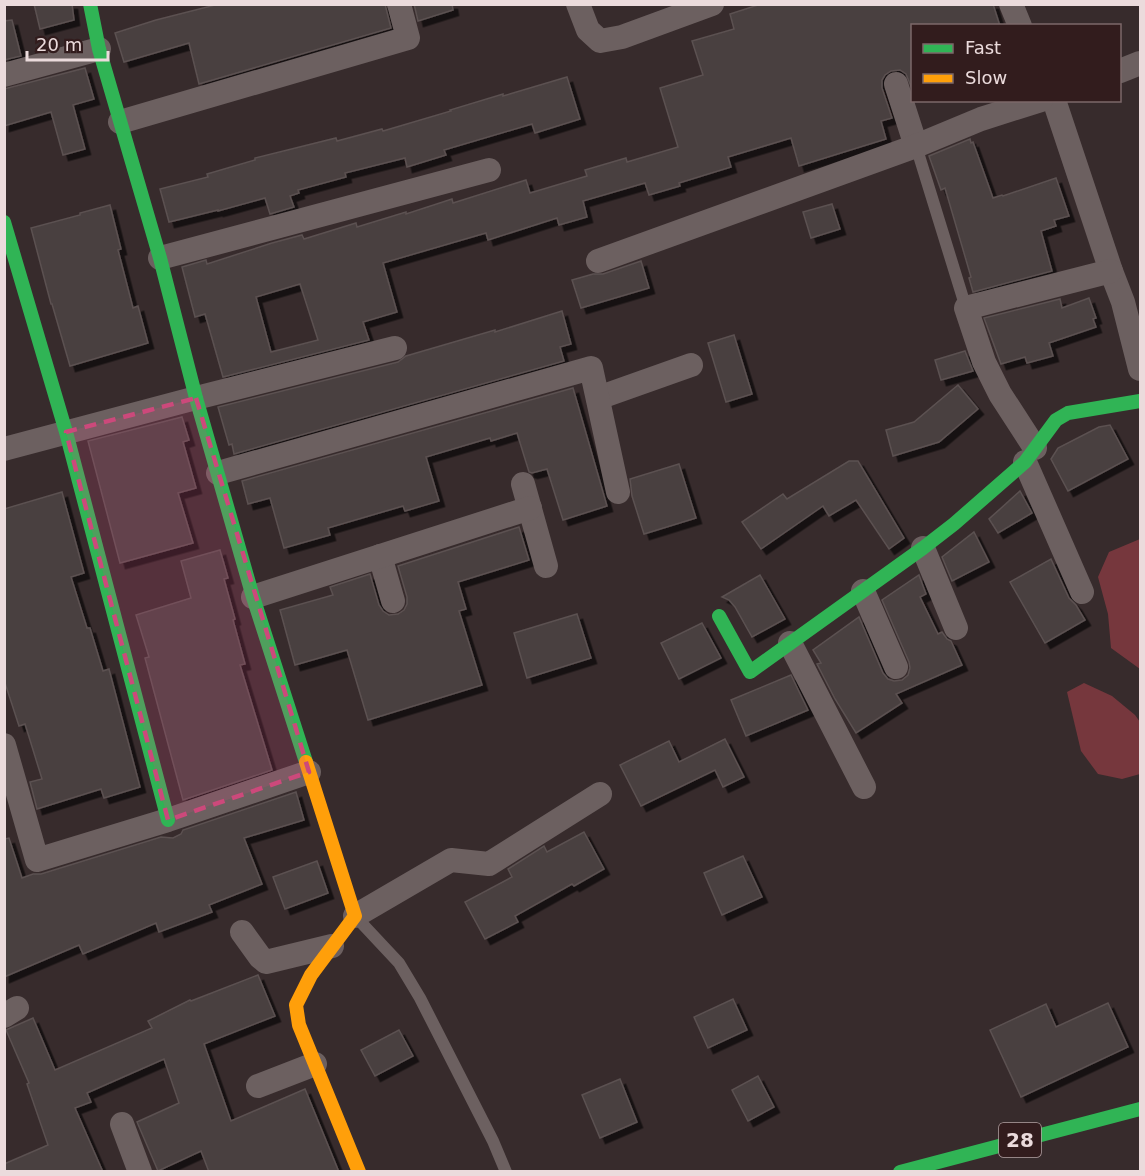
<svg xmlns="http://www.w3.org/2000/svg" width="1145" height="1176" font-family="'DejaVu Sans',sans-serif">
<style>
.forest{fill:#76373d}
.building{fill:#4a4040;stroke:#5b5151;stroke-width:1.5;fill-rule:evenodd;filter:url(#shadow)}
.lines{fill:none;stroke-linecap:round;stroke-linejoin:round}
.lane{stroke:#6c6060;stroke-width:12}
.street{stroke:#6c6060;stroke-width:24}
.fast{stroke:#30b455;stroke-width:14}
.slow{stroke:#ff9f0a;stroke-width:14}
.marked{fill:#cc497b;fill-opacity:0.2;stroke:#cc497b;stroke-width:4.5;stroke-dasharray:12 8;stroke-linejoin:round}
.labels{text-anchor:middle;dominant-baseline:central;stroke-width:5;stroke-linejoin:round;paint-order:stroke}
.shield{fill:#321c1d;stroke:#b4a2a3;stroke-width:1.5}
.shield-label{font-size:20px;font-weight:bold;fill:#ebdbdc}
</style>
<defs>
<filter id="shadow"><feDropShadow dx="5.5" dy="5.5" stdDeviation="0" flood-color="#0009"/></filter>
</defs>
<rect width="100%" height="100%" fill="#372b2c"/>
<g class="forest">
<path d="M1140,539V669L1111,648L1108,614L1098,577L1109,552Z"/>
<path d="M1084,683L1112,696L1135,715L1140,722V774L1122,779L1098,774L1081,751L1067,692Z"/>
</g>
<g class="building">
<path d="M34,4H72L74,20L40,29Z"/>
<path d="M219,4H385L391,28L199,84L189,43L124,62L115,33L156,20Z"/>
<path d="M414,4H452L453,10L418,21Z"/>
<path d="M761,4H993L1000,26H912V89L906,74L900,70L891,71L885,75L882,80V88L892,118L881,121L886,139L799,166L791,138L728,157L731,167L679,183L680,186L649,195L645,183L583,201L587,217L559,225L557,218L488,240L486,233L383,263L397,312L363,322L369,340L223,377L205,314L195,317L182,267L206,260L207,264L272,243L302,235L304,239L356,223L357,227L406,212V214L452,199L453,203L526,180L530,193L587,176L585,170L626,158L627,162L678,147L660,88L703,75L692,41L734,29L730,14ZM300,284L318,340L271,352L256,297Z"/>
<path d="M12,20L21,56L4,60V21Z"/>
<path d="M85,68L94,99L73,105L85,149L63,155L51,112L4,126V89Z"/>
<path d="M567,77L580,119L535,133L532,124L444,150L446,155L407,167L405,158L345,173L346,177L298,190L299,193L290,196L294,207L270,214L265,198L218,211V210L169,222L160,189L208,177L207,174L255,160V158L336,138L337,141L382,129L383,131L451,111L450,110L503,94V96Z"/>
<path d="M970,139L971,143L973,142L993,198L1002,195L1003,196L1056,178L1069,216L1054,220L1056,226L1041,231L1052,271L973,292L969,278L971,277L945,188L941,190L929,156Z"/>
<path d="M832,204L840,229L811,238L803,212Z"/>
<path d="M110,205L121,249L118,250L133,308L138,306L148,343L70,366L52,304H51L31,228L80,215V213Z"/>
<path d="M641,261L649,288L581,308L572,280L593,274H603Z"/>
<path d="M1089,298L1096,318L1093,319L1096,327L1049,343L1053,356L1027,363L1025,357L1001,364L984,318L1060,299L1062,308Z"/>
<path d="M562,311L571,344L560,347L564,361L234,454L232,444L229,445L218,407L398,362L406,356L495,330V332Z"/>
<path d="M734,335L752,394L726,402L708,343Z"/>
<path d="M965,351L973,371L941,380L935,360Z"/>
<path d="M958,385L978,409L939,442L893,456L886,430L914,422Z"/>
<path d="M573,388L607,506L563,520L547,469L532,473L529,472L517,433L491,441L490,438L426,457L439,501L405,511L403,506L328,528L330,535L284,548L270,498L248,504L242,481Z"/>
<path d="M182,417L189,440L183,442L196,488L178,493L193,543L120,563L88,441Z"/>
<path d="M1110,425L1128,459L1068,491L1051,459L1058,448L1099,427Z"/>
<path d="M849,461H858L904,538L889,549L856,500L829,516L823,506L761,549L742,522L783,494L787,499Z"/>
<path d="M679,464L696,518L644,534L632,496L630,479Z"/>
<path d="M1020,491L1032,513L998,533L989,519Z"/>
<path d="M62,492L84,573L71,577L87,628H90L103,671L109,669L140,787L104,798L101,789L37,809L30,782L42,779L25,724L19,726L4,680V509Z"/>
<path d="M519,527L529,560L458,582L466,609L459,611L482,685L368,720L347,650L295,665L280,610L333,595L330,587L370,574L379,605L383,611L389,615L398,614L404,610L407,604V597L398,566Z"/>
<path d="M974,532L989,562L952,581L942,557Z"/>
<path d="M220,550L228,578L224,579L235,619L233,620L245,664L240,665L272,770L183,800L145,658L149,657L136,615L191,598L181,561Z"/>
<path d="M1051,559L1069,598L1076,605L1085,620L1045,643L1010,582Z"/>
<path d="M760,575L785,619L752,637L735,607L729,600L722,597Z"/>
<path d="M919,575L926,594L920,597L938,634L942,632L947,639L951,641L962,665L896,694L902,703L856,733L835,699L817,664L821,663L813,650L859,617L883,673L888,679L894,681L902,680L908,675L910,668L909,662L882,600Z"/>
<path d="M577,614L591,658L527,678L514,633Z"/>
<path d="M702,623L721,658L679,679L661,643Z"/>
<path d="M791,675L808,710L746,736L731,700Z"/>
<path d="M725,739L744,777L723,787L715,770L641,806L620,765L669,741L679,762Z"/>
<path d="M296,792L304,820L244,838L262,884L209,905L212,912L159,932L156,923L83,954L79,945L4,977V839L9,838L22,878L33,874H41L161,837L173,838L181,834L183,830Z"/>
<path d="M584,832L604,869L574,886L572,884L515,916L518,922L485,939L465,902L512,877L508,869L544,846L547,852Z"/>
<path d="M743,856L762,897L722,915L704,873Z"/>
<path d="M317,861L328,893L285,909L273,877Z"/>
<path d="M258,975L275,1016L204,1044L231,1121L305,1089L339,1172H209L201,1151L158,1171L137,1122L179,1103L164,1059L87,1093L91,1102L75,1108L103,1172H4V1164L48,1145L27,1084L29,1083L6,1030L33,1018L55,1070L152,1028L148,1021L190,1000L191,1001Z"/>
<path d="M733,999L747,1030L708,1048L694,1017Z"/>
<path d="M1108,1003L1128,1047L1021,1097L990,1030L1046,1004L1056,1027Z"/>
<path d="M399,1030L413,1056L375,1076L361,1050Z"/>
<path d="M758,1076L774,1107L748,1121L732,1090Z"/>
<path d="M620,1079L637,1122L600,1138L582,1095Z"/>
</g>
<g class="lines">
<g class="lane">
<path d="M916,146L966,308"/>
<path d="M355,916L399,963L420,998L493,1141L506,1172"/>
</g>
<g class="street">
<path d="M578,4L588,30L600,41L622,37L712,4"/>
<path d="M1011,4L1020,26"/>
<path d="M1120,71L1140,63"/>
<path d="M4,75L99,49"/>
<path d="M896,84L916,146"/>
<path d="M1054,100L1111,271L1123,302L1140,369"/>
<path d="M120,122L408,38L399,4"/>
<path d="M160,258L489,170"/>
<path d="M598,261L916,146L981,119L1041,100"/>
<path d="M598,398L691,365"/>
<path d="M1035,448L1000,394L984,362L966,308L1111,271"/>
<path d="M4,449L196,398L395,348"/>
<path d="M1025,462L1082,592"/>
<path d="M218,473L591,368L618,492"/>
<path d="M523,484L546,566"/>
<path d="M923,548L956,628"/>
<path d="M380,556L393,601"/>
<path d="M863,591L896,667"/>
<path d="M253,597L530,508"/>
<path d="M790,643L864,787"/>
<path d="M4,745L37,860L168,820L309,772"/>
<path d="M355,916L451,860L489,864L600,794"/>
<path d="M242,932L260,957L266,962L332,946"/>
<path d="M4,1016L17,1008"/>
<path d="M258,1086L315,1064"/>
<path d="M122,1124L140,1172"/>
</g>
<g class="fast">
<path d="M90,4L99,49L160,258L196,398L253,597L306,762"/>
<path d="M4,222L66,432L168,820"/>
<path d="M719,616L750,672L923,548L954,524L1025,462L1056,420L1068,413L1140,401"/>
<path d="M900,1172L1140,1109"/>
</g>
<path class="slow" d="M306,762L355,916L311,975L296,1005L299,1025L359,1172"/>
</g>
<path class="marked" d="M196,398L309,772L168,820L66,432Z"/>
<g class="labels">
<rect class="shield" x="999" y="1123" width="42" height="34" rx="4.5"/>
<g class="shield-label">
<text x="1020" y="1140">28</text>
</g>
</g>
<rect width="1145" height="1176" fill="none" stroke="#ebdbdc" stroke-width="12"/>
<rect x="911" y="24" width="210" height="78" fill="#321c1d" stroke="#7c6869" stroke-width="1.5"/>
<rect x="923" y="44" width="30" height="9" fill="#30b455" stroke="#7c6869" stroke-width="1.5"/>
<text x="965" y="54" font-size="18" fill="#ebdbdc">Fast</text>
<rect x="923" y="74" width="30" height="9" fill="#ff9f0a" stroke="#7c6869" stroke-width="1.5"/>
<text x="965" y="84" font-size="18" fill="#ebdbdc">Slow</text>
<path d="M27 51v9h81v-9" fill="none" stroke="#ebdbdc" stroke-width="3"/>
<text x="36" y="51" font-size="18" fill="#ebdbdc" stroke="#321c1d" stroke-width="4.5" paint-order="stroke">20 m</text>
</svg>
